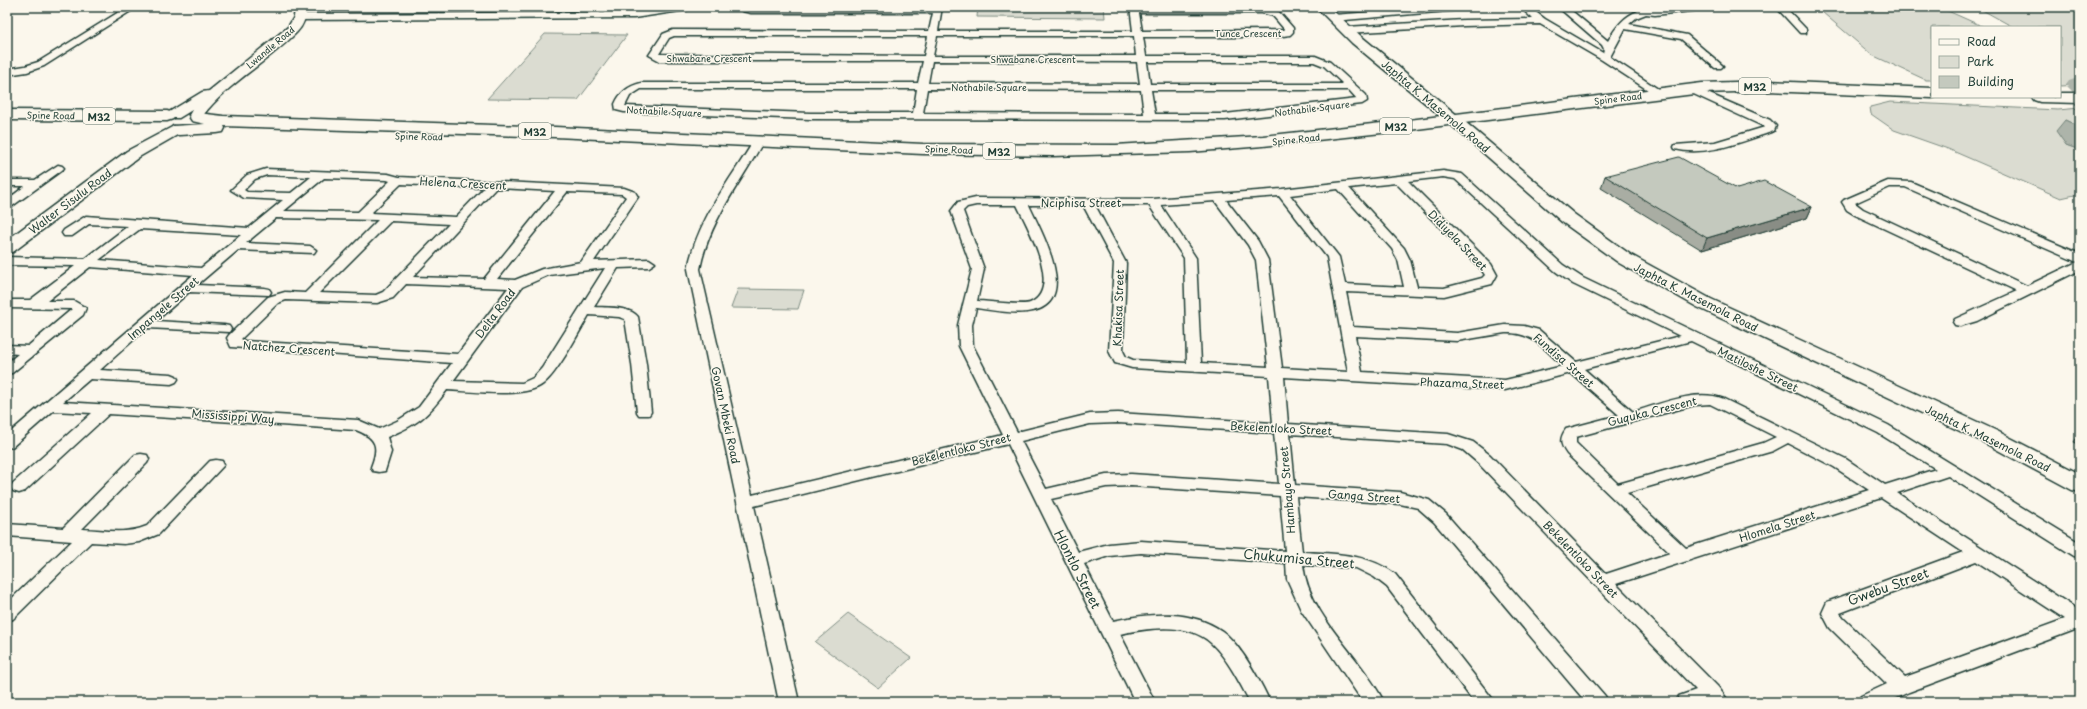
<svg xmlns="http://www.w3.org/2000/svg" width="2087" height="709" font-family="'Playpen Sans',sans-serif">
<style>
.green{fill:#dbdcd1;stroke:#7d8c82}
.water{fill:#adb4aa;stroke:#74847b}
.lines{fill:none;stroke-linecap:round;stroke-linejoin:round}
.river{fill:#adb4aa;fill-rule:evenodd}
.street-casing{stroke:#1f3d34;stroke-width:3}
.secondary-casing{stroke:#1f3d34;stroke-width:3}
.primary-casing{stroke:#1f3d34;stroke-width:3}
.street{fill:#fbf7ec;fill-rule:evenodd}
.secondary{fill:#fbf7ec;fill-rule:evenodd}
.primary{fill:#fbf7ec;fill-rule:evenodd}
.wall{fill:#a9ada3;stroke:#1f3d34}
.shaded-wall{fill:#898d85;stroke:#1f3d34}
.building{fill:#c4c9be;stroke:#1f3d34}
.labels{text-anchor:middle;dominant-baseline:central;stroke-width:3;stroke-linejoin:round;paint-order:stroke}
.far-street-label{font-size:9px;fill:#1f3d34;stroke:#fbf7ec}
.shield{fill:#fbf7ec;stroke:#61756b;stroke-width:1}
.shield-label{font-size:10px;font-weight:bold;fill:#1f3d34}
.street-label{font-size:11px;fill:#1f3d34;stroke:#fbf7ec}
.near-street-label{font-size:13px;fill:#1f3d34;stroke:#fbf7ec}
</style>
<rect width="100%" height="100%" fill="#fbf7ec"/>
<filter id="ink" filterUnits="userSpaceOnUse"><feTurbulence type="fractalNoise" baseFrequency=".025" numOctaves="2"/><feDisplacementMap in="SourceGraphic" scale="8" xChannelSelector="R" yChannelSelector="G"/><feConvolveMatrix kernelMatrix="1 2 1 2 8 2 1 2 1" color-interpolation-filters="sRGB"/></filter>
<g filter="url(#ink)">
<g class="green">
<path d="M978,7H1104L1105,18L977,17Z"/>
<path d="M1825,7H1939L1984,27H1932V80H1926L1872,55L1822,12Z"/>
<path d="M1977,7H2080V85L2060,86V27H2013Z"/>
<path d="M545,34L627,35L578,100L487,99Z"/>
<path d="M1890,102L2058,110L2080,108V127L2065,120L2066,145L2080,150L2079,194L2061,198L1948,149L1894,130L1871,114L1870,107Z"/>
<path d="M738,289L804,290L798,309L731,308Z"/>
<path d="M848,614L911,658L878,688L815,642Z"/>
</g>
<path class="water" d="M2065,120L2080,127V150L2066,145L2056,131Z"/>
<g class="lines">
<path class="river" d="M2080,77V94L2073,92L2066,85L2069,81Z"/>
<defs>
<g id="street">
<path d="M127,7H137L44,66L27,72L7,75V69L25,66L38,62Z"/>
<path d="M670,7H691L687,10L634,18L300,20L296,17L300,14L634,12Z"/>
<path d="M741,7H942L938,31H1133L1130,7H1263L1279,12L1293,28V32L1290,35L1276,37H1143L1146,56H1315L1330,62L1366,95L1367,101L1362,104L1225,120L810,119L624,112L616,110L615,104C620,92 629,86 641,83H918L923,61H660L649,55L663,34L673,30L929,31L933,13H751L742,11ZM1139,13H1262L1273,16L1285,30L1142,31ZM674,36H928L924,56L659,54L669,38ZM937,36H1134L1136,56H933ZM932,61L1137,62L1140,84L928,83ZM1147,62H1314L1324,66L1343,84H1150ZM641,89H917L913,113H810L625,106L630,96ZM927,89L1141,90L1144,114L923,113ZM1151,90H1349L1357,99L1225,114H1155Z"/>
<path d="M1435,7H1464L1460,10L1333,21L1329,18L1333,15Z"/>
<path d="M1520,7H1529L1545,19L1603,53L1604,49L1602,45L1558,7H1567L1608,41C1615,28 1624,16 1638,11L1633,7L1655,9L1704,7L1700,10L1655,15L1646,14L1636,18L1629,24L1687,35L1723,66L1721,68H1715L1681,39L1625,29L1610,57L1661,91L1662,93L1661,95L1657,96L1602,60L1540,24L1464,26L1346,33L1341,30L1346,27L1464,20L1533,19Z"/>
<path d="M1776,7H1785L1806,29V33H1800Z"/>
<path d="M1691,86L1770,120L1776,126L1774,131C1744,141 1707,157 1675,149L1674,147L1675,145L1715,142L1765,127L1687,91L1686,89Z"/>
<path d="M758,139L763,142C740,184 709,221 700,269L752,495L1003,435L959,346L958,325L972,269L951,211L958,202L976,198L1153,199L1282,189L1443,171L1462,174L1563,265L1583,278L1888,425L2080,543V557L2074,556L1948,476L1897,493L2080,611V628L1909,692L1887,702H1858L1861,696L1887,684L1830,628L1822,613L1827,602L1963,552L1881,498L1616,584L1718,687L1729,702H1676L1679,696L1696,690L1478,463L1463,450L1447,444L1290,434L1295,485L1400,492L1429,500L1446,514L1605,696L1608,702H1586L1434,522L1418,508L1400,504L1296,497L1302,552C1335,554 1367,553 1395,574L1495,702H1474L1387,587L1374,577L1356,568L1303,565C1309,617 1361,656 1384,702H1363L1301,610L1287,579L1286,563L1141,553L1109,556L1084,564L1113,621C1149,613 1191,609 1222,631C1241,645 1260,681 1270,702H1250C1239,682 1228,659 1211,643C1188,622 1148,628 1120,634L1155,702H1135L1008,444L754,506L799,702H779L688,269C697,220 728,184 753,142ZM1443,177L1455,179L1555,271L1573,284L1680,336L1576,362L1539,330L1524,326L1505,325L1457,333L1353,327L1346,292L1444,296L1492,284L1497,275L1491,264L1408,181ZM1396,183L1481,269L1485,275L1482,278L1444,288L1417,287L1410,260L1404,248L1349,188ZM1338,189L1392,249L1398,260L1404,287L1345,284L1339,257L1290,195ZM1279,196L1327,257L1348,372L1282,368L1268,260L1258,241L1226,200ZM1215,201L1248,245L1256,260L1268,367L1201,363L1196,258L1161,205ZM976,205H1017C1027,226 1063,289 1030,303C1023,306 987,301 977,301L984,269L963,211L967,207ZM1029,205H1083L1114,263L1109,351L1115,363L1132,368L1269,376L1273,423L1118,413L1090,414L1017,432L973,346L972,325L976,308C992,310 1011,314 1027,312C1084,306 1041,232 1029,205ZM1095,205H1149L1184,258L1187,363L1133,360L1126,357L1123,351L1126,263ZM1505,333C1533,332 1543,348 1563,366L1505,380L1362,372L1355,336L1457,341ZM1691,341L1878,433L1936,469L1885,485L1846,459L1724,399C1696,388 1661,404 1633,412L1584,369ZM1571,373L1619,415L1566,429C1559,439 1560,444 1567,454L1670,553L1606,574L1490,455L1473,442L1448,434L1288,424L1284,377L1505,390ZM1710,404L1776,437L1763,443L1618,484L1576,443V437L1695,405ZM1118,423L1274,433L1279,484L1131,474L1106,475L1046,489L1021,441L1090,424ZM1788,443L1834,467L1869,490L1686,548L1627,493L1773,451ZM1131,486L1280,496L1285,551L1141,541L1109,544L1078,552L1051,499L1106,487ZM1976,561L2065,619L1905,677L1843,618L1840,613Z"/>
<path d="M58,165L62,166L64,168L62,170L11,207L7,209V200L25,186H7V180H35Z"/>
<path d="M266,169L388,174L399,177L624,188L635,192L638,197L594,261L649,259L655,263L649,267L618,268L594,307C606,308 630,306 638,317L646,364L651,412L649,415H639L637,412L632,364L625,319L619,317L589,315C579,332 557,374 543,384C524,399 471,391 447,390C427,417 418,424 387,437L391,452L385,471L379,472L373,471L371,467C379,447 377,438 356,430L109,414L25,491L19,493L13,491L11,487L13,483L92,413L53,411L12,447L7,448V435L193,275L90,267L47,301H74L86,308L83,315L12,373L7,374V363L18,354L7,353V345L28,346L72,309L7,308V300H30L75,266L7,265V257L85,259L128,226L89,224L72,236H64L62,233L64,230L86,216L249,228L283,200L244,198L231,190L247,175ZM267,175L311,177L291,193L247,192L244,190L255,179ZM324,178L387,180L390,181L358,212L284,211ZM401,184L484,188L456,217L371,213ZM496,188L555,191L484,279L413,277ZM567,192L622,194L626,197L581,262L542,269L515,280L497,279ZM276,218L378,220L305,293L285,292L268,297L229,335L227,338L231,347L452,363L419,407L397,421L379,429L358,420L63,402L90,379L171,384L176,382L178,379L176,376L171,374L100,370L147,328L229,332L231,329L229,326L224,325L156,321L189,292L269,295L271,292L269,289L264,288L197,285L238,250L314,253L316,250L310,246L246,243ZM391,221L449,224L383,292L376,295L319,293ZM140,229L241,235L201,268L99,260ZM605,268L542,368L533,378L522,383L453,381L522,287L549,275ZM406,284L508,288L458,354L245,341L241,339L278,303L286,300L377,303L393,298Z"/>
<path d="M1888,181L1911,182L2080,254V270L1977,321L1960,326L1955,325L1953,322L1955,319L2017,291L1855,215L1847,210L1842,202L1844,200ZM1890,187H1905L2077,262L2027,286L1863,209L1855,203Z"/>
<path d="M141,454L147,455L149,459L147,463L82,529C104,530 126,535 147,526L210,461L216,460L222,461L224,465L159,534L139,542L124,544L91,542L13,619L7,621V603L72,541L7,536V524L63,528L135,455Z"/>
</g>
<g id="secondary">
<path d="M295,7H307C306,16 304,25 297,32C267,63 228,82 201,118H191L189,115L192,110L179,118H169L167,115L169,112L202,92L209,91L288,27L294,17Z"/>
<path d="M1316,7H1329L1362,37L1458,116L1574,214L1631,255L1711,299L1997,431L2080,474V492L2072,490L1981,441L1697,307L1619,263L1562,222L1448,122L1352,43Z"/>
<path d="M174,126L179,128L182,131L179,134L139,157L13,252L7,253V240L127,151Z"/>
</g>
<g id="primary">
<path d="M1768,81L1932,88V97H1935L1932,98L1768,91L1702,93L1409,130L1263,146L1190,152L1052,156L923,154L555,137L224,126L225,128L223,132L217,133L179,135L173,134L171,130L173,126L205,124L192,121L190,118L192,115L198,113L223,116L555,127L923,144L1116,145L1263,136L1409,120L1702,83Z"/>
<path d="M2060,93H2080V103L2040,102L2034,100L2032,97H2060Z"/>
<path d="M7,110L167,111L173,113L175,116L173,119L167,121L7,120Z"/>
</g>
</defs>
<use href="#street" class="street-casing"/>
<use href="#secondary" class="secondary-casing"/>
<use href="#primary" class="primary-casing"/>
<use href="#street" class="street"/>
<use href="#secondary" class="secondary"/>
<use href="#primary" class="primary"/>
</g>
<g class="wall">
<path d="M1605,176L1737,189L1812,207L1807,218L1702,250L1601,188Z"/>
<path d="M2080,433V445L2074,442Z"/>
</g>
<path class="shaded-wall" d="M1812,207L1807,218L1702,250L1707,238Z"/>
<path class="building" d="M1679,157L1737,189L1764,181L1812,207L1707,238L1605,176Z"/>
</g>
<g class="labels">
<g class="far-street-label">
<text x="1248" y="33">Tunce Crescent</text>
<text transform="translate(270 47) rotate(-40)">Lwandle Road</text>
<text x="709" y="58">Shwabane Crescent</text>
<text x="1033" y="59">Shwabane Crescent</text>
<text x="989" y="87">Nothabile Square</text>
<text transform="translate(1618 98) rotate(-7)">Spine Road</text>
<text transform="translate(1312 108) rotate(-7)">Nothabile Square</text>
<text transform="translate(664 111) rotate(3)">Nothabile Square</text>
<text transform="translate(51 115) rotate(1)">Spine Road</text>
<text transform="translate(419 136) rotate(1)">Spine Road</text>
<text transform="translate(1296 139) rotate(-6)">Spine Road</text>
<text transform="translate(949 149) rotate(2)">Spine Road</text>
</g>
<g class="shield">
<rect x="1739" y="78" width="32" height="16" rx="3"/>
<rect x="83" y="108" width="32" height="16" rx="3"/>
<rect x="1380" y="118" width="32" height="16" rx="3"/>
<rect x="519" y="123" width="32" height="16" rx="3"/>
<rect x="983" y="143" width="32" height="16" rx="3"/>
</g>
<g class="shield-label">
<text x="1755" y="86">M32</text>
<text x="99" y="116">M32</text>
<text x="1396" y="126">M32</text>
<text x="535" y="131">M32</text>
<text x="999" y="151">M32</text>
</g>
<g class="street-label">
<text transform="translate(1436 106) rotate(40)">Japhta K. Masemola Road</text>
<text transform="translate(463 183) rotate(3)">Helena Crescent</text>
<text transform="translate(70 201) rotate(-37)">Walter Sisulu Road</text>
<text x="1081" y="202">Nciphisa Street</text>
<text transform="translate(1458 240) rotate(46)">Didiyela Street</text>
<text transform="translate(1696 297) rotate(27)">Japhta K. Masemola Road</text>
<text transform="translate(163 308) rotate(-41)">Impangele Street</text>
<text transform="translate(1118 308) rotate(-88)">Khakisa Street</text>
<text transform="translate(495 313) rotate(-53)">Delta Road</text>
<text transform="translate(289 348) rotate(4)">Natchez Crescent</text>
<text transform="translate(1564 360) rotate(41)">Fundisa Street</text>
<text transform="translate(1758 369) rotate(26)">Matiloshe Street</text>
<text transform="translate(1462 383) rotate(2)">Phazama Street</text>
<text transform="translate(1652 411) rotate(-14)">Guquka Crescent</text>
<text transform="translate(726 415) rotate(78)">Govan Mbeki Road</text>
<text transform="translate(233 416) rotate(4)">Mississippi Way</text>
<text transform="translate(1281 428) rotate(3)">Bekelentloko Street</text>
<text transform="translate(1988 438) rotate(26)">Japhta K. Masemola Road</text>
<text transform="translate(961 449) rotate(-14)">Bekelentloko Street</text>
<text transform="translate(1287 490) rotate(-95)">Hambayo Street</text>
<text transform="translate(1364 496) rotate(4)">Ganga Street</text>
<text transform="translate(1777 526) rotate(-18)">Hlomela Street</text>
<text transform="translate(1581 559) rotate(46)">Bekelentloko Street</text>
</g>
<g class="near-street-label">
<text transform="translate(1299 558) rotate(5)">Chukumisa Street</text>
<text transform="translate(1078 569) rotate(63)">Hlontlo Street</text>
<text transform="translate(1888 586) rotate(-20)">Gwebu Street</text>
</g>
</g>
<rect width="2087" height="709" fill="none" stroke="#fbf7ec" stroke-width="24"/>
<rect x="12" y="12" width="2063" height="685" fill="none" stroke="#1f3d34" stroke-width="1.5" filter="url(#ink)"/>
<rect x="1931" y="26" width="130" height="72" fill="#fbf7ec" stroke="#a3ada2"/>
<rect x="1939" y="39" width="20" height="6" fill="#fbf7ec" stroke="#a3ada2"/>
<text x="1967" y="46" font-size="12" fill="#1f3d34">Road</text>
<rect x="1939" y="56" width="20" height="12" fill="#dbdcd1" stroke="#a3ada2"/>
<text x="1967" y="66" font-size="12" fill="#1f3d34">Park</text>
<rect x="1939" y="76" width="20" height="12" fill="#c4c9be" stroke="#a3ada2"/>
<text x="1967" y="86" font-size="12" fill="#1f3d34">Building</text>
</svg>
